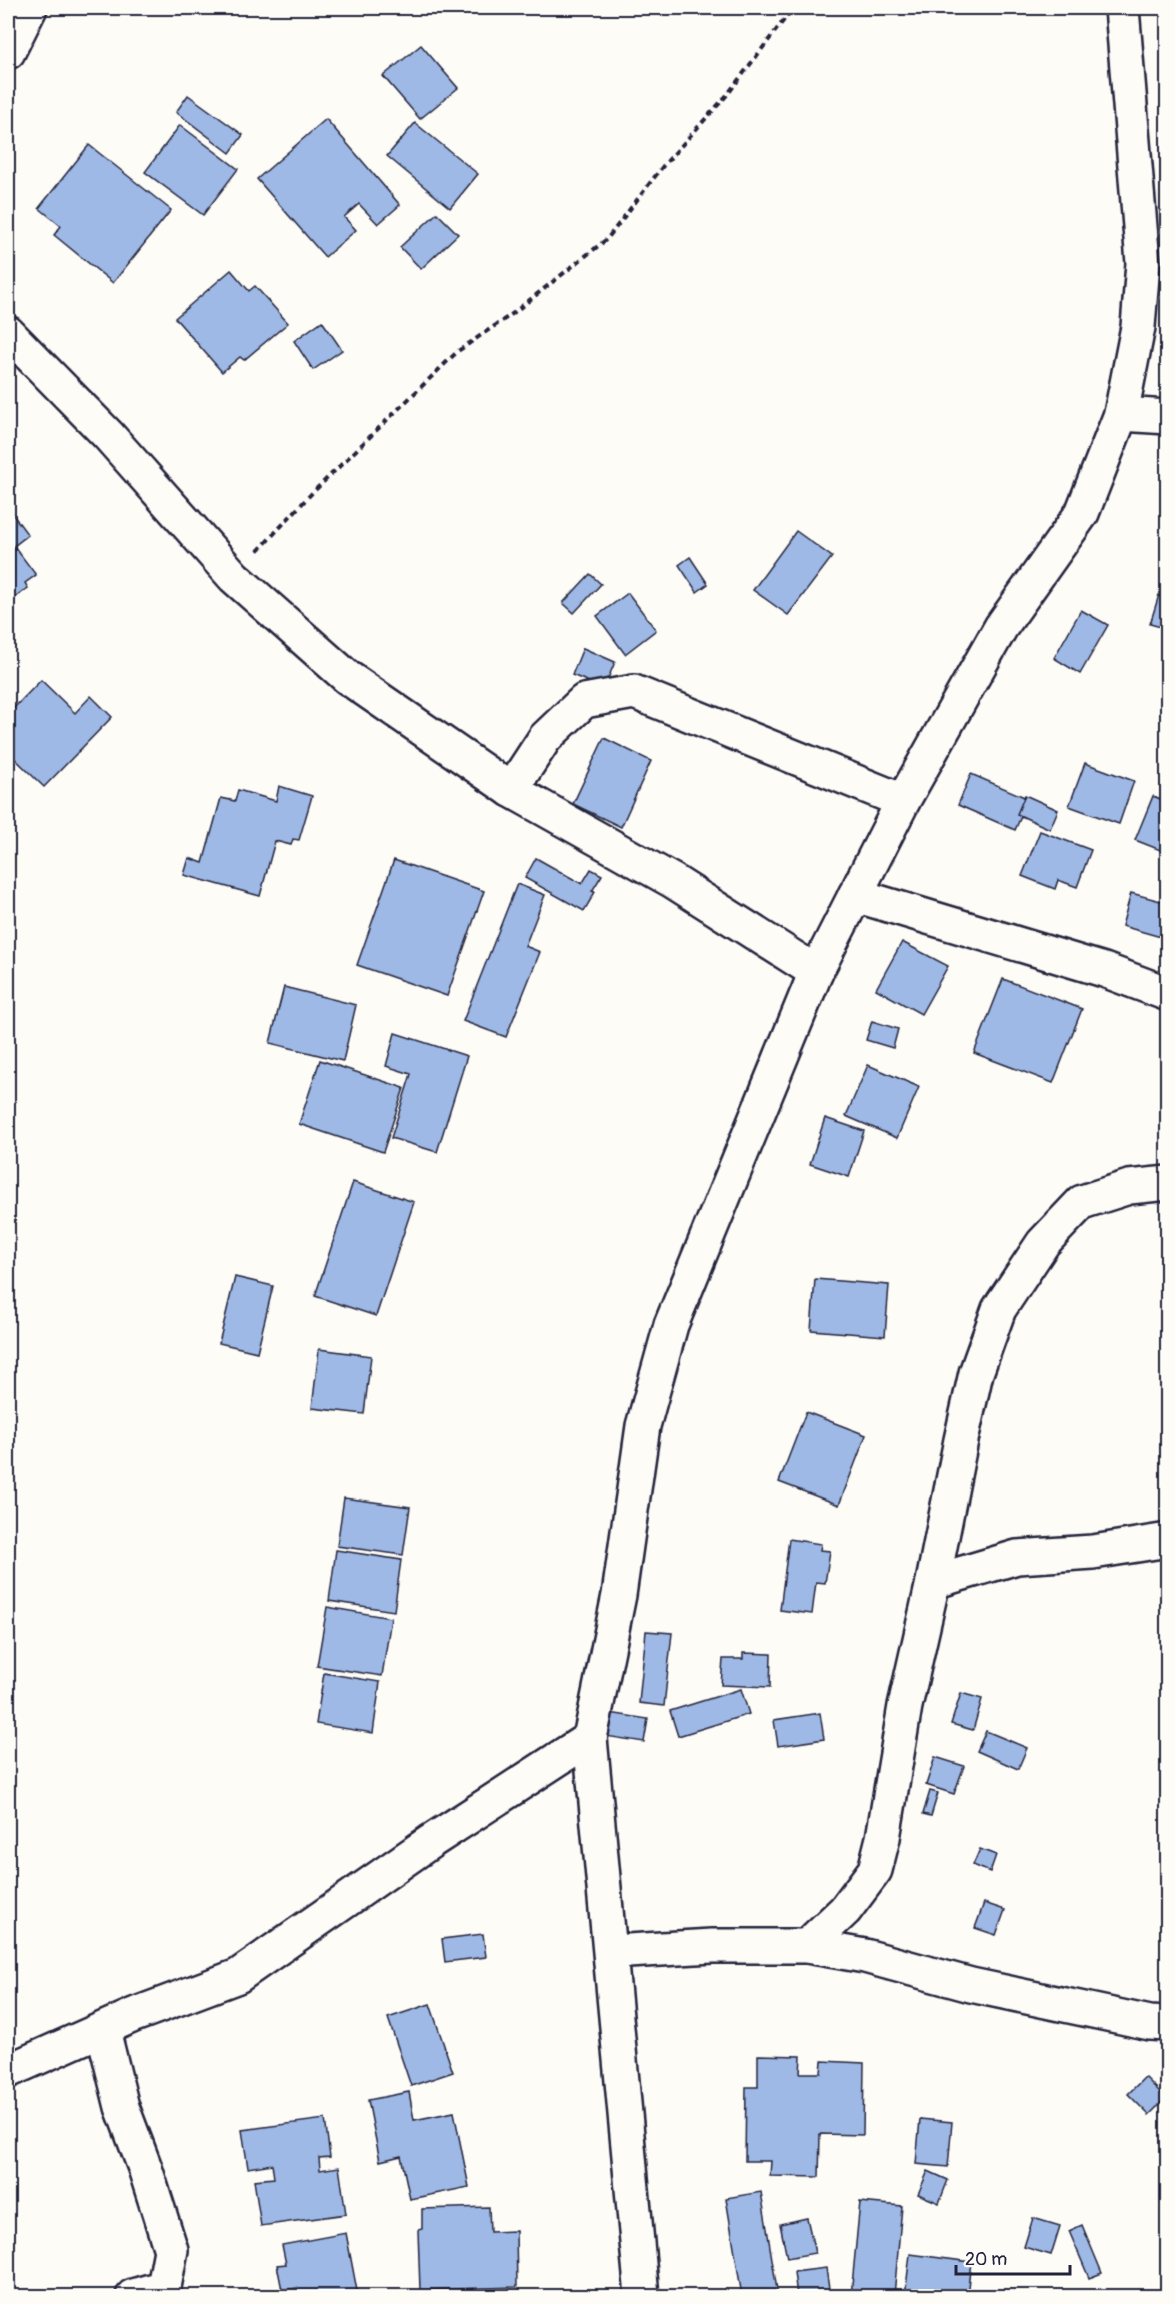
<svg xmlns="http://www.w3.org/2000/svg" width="1175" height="2304" font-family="Pangolin,sans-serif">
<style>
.building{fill:#9eb9e5;stroke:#22223b;stroke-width:1.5}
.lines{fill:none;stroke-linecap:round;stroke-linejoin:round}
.minor-casing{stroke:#22223b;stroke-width:38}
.tertiary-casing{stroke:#22223b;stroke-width:38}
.path{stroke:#22223b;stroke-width:4;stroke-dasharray:6 4.5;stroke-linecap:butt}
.minor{stroke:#fdfcf7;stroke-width:33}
.tertiary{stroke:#fdfcf7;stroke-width:33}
</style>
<rect width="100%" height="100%" fill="#fdfcf7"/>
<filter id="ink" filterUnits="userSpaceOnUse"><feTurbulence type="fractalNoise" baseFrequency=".0167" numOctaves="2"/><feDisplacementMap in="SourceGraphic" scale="12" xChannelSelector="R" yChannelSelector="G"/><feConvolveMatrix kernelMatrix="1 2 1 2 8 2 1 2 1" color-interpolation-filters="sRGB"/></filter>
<g filter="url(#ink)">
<g class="building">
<path d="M421,45L458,88L420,119L383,76Z"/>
<path d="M188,95L243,135L230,153L176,112Z"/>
<path d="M326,119L400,205L378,224L359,204L344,217L356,230L325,257L257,179Z"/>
<path d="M415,123L478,174L450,208L387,156Z"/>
<path d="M180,125L238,169L203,215L145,172Z"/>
<path d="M89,145L171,210L113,283L54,235L61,226L39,208Z"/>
<path d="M437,213L458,234L421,269L400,247Z"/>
<path d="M231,270L249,291L255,286L288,323L244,360L240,357L222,372L175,318Z"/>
<path d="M322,321L342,350L313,370L294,341Z"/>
<path d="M8,508L28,535L14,546L36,575L25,583L28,588L8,603Z"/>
<path d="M796,531L832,557L788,615L753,590Z"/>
<path d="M690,557L708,584L697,592L679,565Z"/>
<path d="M590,574L601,584L574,613L563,603Z"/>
<path d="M628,593L656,630L625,654L597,616Z"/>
<path d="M1159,595L1168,597V629L1150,624Z"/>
<path d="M1081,610L1108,625L1080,674L1054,658Z"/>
<path d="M583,648L615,662L604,688L572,675Z"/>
<path d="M41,680L75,713L91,696L112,717L44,787L8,752V714Z"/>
<path d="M604,738L651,761L621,827L573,804Z"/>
<path d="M1085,763L1134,781L1119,824L1069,806Z"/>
<path d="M971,774L1029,799L1015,830L958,805Z"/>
<path d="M279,786L312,796L299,840L293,839L291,845L275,841L260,896L184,875L189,858L203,863L221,798L235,801L238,790L276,801Z"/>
<path d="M1025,795L1058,810L1050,829L1017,814Z"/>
<path d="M1153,796L1168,802V853L1135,840Z"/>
<path d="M1040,831L1091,850L1077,887L1058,880L1055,889L1022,876Z"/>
<path d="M536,858L582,884L591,869L602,875L592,891L595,892L584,911L525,878Z"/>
<path d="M394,860L484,891L447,996L357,965Z"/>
<path d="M517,884L545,895L525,946L540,952L506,1037L463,1021Z"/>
<path d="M1131,893L1168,903V939L1122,926Z"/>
<path d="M902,942L948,966L921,1014L876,989Z"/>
<path d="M1003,979L1082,1009L1053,1083L974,1053Z"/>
<path d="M284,987L356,1005L343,1061L270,1043Z"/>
<path d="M872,1021L898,1029L893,1048L866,1040Z"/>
<path d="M395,1033L467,1056L437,1152L391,1138L411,1074L386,1066Z"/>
<path d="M320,1060L404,1088L383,1152L299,1124Z"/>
<path d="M868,1065L919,1087L897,1138L846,1116Z"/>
<path d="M825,1118L864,1131L849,1177L810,1164Z"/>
<path d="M353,1182L414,1202L376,1316L315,1296Z"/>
<path d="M235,1277L273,1286L257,1352L219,1343Z"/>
<path d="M815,1279L889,1285L885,1336L811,1330Z"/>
<path d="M319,1349L371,1356L364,1414L312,1408Z"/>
<path d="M806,1412L866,1435L839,1505L779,1482Z"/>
<path d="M344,1498L410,1507L403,1555L337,1546Z"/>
<path d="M789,1539L821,1544L820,1550L830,1551L825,1583L816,1582L812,1614L780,1610Z"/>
<path d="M336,1550L401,1560L394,1611L329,1601Z"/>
<path d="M327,1607L391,1618L382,1676L317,1666Z"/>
<path d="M646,1631L672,1633L664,1706L639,1703Z"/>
<path d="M743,1653L771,1654L770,1687L721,1685L723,1659H743Z"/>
<path d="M324,1673L380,1682L373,1733L316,1724Z"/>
<path d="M741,1689L749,1714L678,1736L670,1711Z"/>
<path d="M961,1693L982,1699L973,1730L951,1724Z"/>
<path d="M603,1712L648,1719L644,1742L599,1735Z"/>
<path d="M820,1713L824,1739L778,1746L774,1720Z"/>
<path d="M986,1731L1027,1748L1018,1769L977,1751Z"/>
<path d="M935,1757L964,1766L954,1794L926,1785Z"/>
<path d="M930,1791L938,1793L931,1816L923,1814Z"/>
<path d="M980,1849L996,1855L990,1872L973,1865Z"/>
<path d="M984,1903L1005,1910L996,1935L975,1928Z"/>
<path d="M483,1934L486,1957L445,1962L442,1939Z"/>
<path d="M430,2004L453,2072L411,2086L388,2018Z"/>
<path d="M758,2055L801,2056L800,2073H821L822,2061L864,2063L863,2135L820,2134L819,2177L770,2176L771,2161H745L746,2087H758Z"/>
<path d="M1145,2077L1166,2098L1149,2115L1128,2094Z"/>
<path d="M409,2092L414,2120L454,2112L469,2187L410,2199L401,2156L380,2161L368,2100Z"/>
<path d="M325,2119L330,2157L319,2158L320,2170L339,2167L346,2214L261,2226L254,2180L274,2178L272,2164L248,2168L242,2130Z"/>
<path d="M920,2119L952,2122L948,2167L916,2164Z"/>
<path d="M928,2171L948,2180L939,2203L918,2194Z"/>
<path d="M761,2192L778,2296H742L726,2198Z"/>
<path d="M860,2202L902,2206L894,2296H851Z"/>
<path d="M489,2207L490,2232L516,2231L517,2287L420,2290L418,2230L422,2229V2209Z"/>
<path d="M807,2218L815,2253L787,2258L780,2224Z"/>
<path d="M1033,2218L1060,2226L1051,2255L1024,2247Z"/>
<path d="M1082,2225L1102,2273L1089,2278L1069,2231Z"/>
<path d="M346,2233L358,2296H298L297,2288L282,2290L277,2265L286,2264L282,2245Z"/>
<path d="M910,2254L971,2262L967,2296H905Z"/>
<path d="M826,2268L830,2296H797L794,2272Z"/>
</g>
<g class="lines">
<defs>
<g id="minor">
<path d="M8,52L30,8"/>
<path d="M8,333L108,435L234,577L347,677L511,790L673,881L816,972"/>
<path d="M1121,414L1168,417"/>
<path d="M511,790L545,738L584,701L634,692L903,801"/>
<path d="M855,895L1104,970L1168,994"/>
<path d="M933,1582L1017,1557L1093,1552L1168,1540"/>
<path d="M807,1946L845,1910L875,1870L883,1838L905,1706L933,1582L961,1440L976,1373L999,1309L1043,1243L1082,1202L1129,1187L1168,1183"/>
<path d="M611,1952L712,1946H807L865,1956L971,1985L1150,2023L1168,2024"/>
<path d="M103,2030L122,2107L145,2168L171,2250L164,2287L133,2296"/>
<path d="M8,2071L134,2015L238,1976L430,1842L590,1738"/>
</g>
<path id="tertiary" d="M642,2296L590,1738L619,1595L643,1426L671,1325L816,972L903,801L1001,627L1082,513L1121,414L1138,327L1143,263L1122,8"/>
</defs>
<use href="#minor" class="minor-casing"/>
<use href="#tertiary" class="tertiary-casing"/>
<path class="path" d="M258,551L311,494L458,351L512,314L607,239L663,166L727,95L793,8"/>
<use href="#minor" class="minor"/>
<use href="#tertiary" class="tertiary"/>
</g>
</g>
<rect width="1175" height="2304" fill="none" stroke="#fdfcf7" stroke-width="30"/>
<rect x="15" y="15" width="1145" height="2274" fill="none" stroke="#22223b" stroke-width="2" filter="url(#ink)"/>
<path d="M956 2265v9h114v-9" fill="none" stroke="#22223b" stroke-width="3"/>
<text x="965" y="2265" font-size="18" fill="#22223b" stroke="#fdfcf7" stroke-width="4.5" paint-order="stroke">20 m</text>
</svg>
